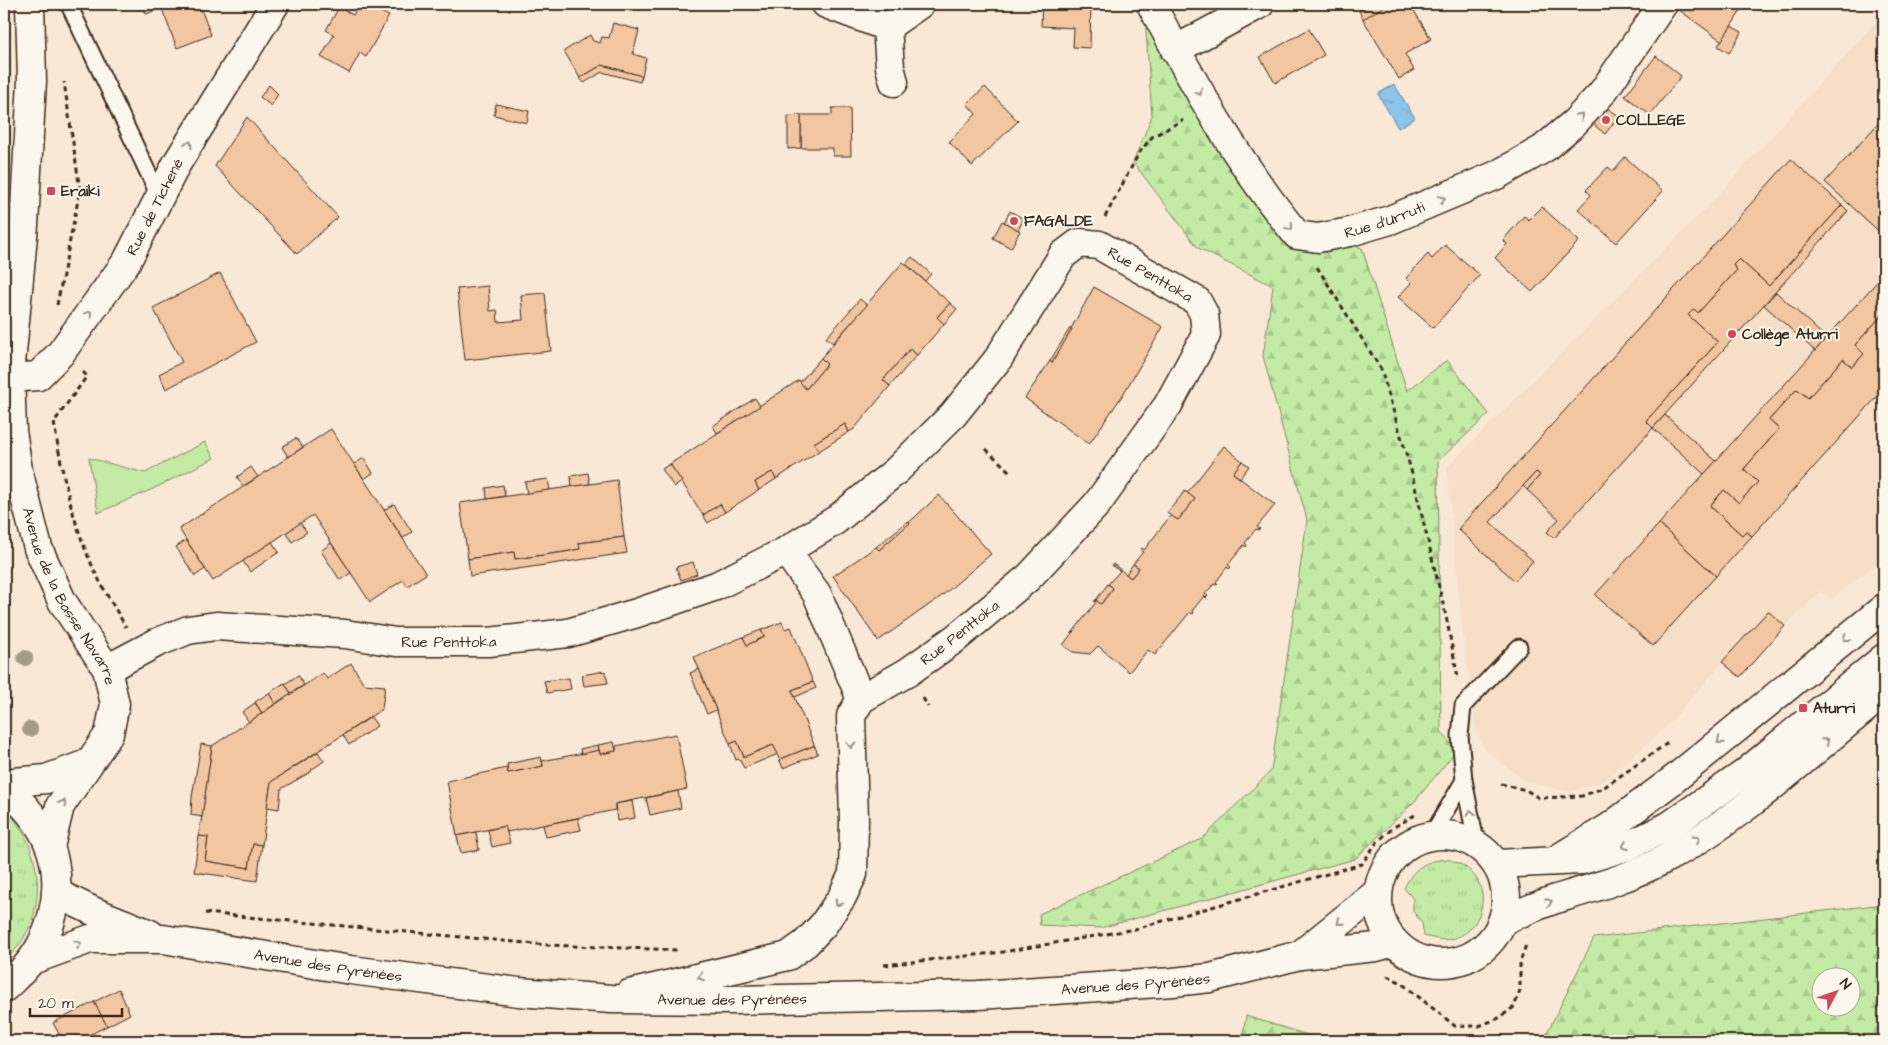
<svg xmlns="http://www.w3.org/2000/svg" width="1888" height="1045" font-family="'Architects Daughter',sans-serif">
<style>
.built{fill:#f7dec6}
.grass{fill:url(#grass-tufts);stroke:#808a62}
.forest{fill:url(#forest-firs);stroke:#808a62;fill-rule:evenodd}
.park{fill:#c4eba6;stroke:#808a62}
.water{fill:url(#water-ripples);stroke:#6b8798}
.building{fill:#f3c6a2;stroke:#3b2a1e}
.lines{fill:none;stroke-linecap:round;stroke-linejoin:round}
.lane-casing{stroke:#3b2a1e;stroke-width:19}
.street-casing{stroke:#3b2a1e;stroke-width:31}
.secondary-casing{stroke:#3b2a1e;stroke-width:31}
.path{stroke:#3b2a1e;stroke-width:3;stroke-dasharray:5 4;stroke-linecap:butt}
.lane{stroke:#fbf7ec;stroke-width:15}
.street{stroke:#fbf7ec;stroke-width:28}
.secondary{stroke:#fbf7ec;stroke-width:28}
.tree{fill:#a39a84}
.oneway{stroke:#9b9085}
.poi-dot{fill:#d1495b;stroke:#fbf7ec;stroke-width:2}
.labels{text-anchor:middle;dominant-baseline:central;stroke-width:4;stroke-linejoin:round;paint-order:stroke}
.poi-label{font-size:15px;font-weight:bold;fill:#3b2a1e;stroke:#fbf7ec;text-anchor:start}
.street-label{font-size:15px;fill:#3b2a1e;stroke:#fbf7ec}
</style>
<defs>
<pattern id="grass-tufts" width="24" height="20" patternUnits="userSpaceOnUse" patternTransform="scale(1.25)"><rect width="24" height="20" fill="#c4eba6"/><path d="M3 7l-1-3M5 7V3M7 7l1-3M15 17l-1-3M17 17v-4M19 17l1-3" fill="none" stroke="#a9ca8e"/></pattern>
<pattern id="forest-firs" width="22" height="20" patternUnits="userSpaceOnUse" patternTransform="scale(1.25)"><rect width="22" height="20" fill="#c4eba6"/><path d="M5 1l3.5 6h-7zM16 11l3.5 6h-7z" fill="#a9ca8e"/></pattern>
<pattern id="water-ripples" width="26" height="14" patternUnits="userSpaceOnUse" patternTransform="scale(1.25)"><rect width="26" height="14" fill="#8bc5ea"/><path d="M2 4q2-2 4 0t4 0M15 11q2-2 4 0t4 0" fill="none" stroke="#79a9c8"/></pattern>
</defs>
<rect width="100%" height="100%" fill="#f9e8d6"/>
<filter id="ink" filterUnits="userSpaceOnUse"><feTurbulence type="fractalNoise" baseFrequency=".02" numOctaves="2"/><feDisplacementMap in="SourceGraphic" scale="10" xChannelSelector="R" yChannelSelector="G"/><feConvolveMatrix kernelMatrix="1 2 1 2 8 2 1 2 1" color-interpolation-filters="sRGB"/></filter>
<g filter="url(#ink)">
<path class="built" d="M1884,13V558L1831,599L1821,591L1785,626L1768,611L1665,728L1605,780L1570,792L1525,781L1485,750L1476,730L1462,627L1447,467L1712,202Z"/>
<g class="grass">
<path d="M4,808C46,848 51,922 4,961Z"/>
<path d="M1447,859C1456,862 1465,865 1471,872C1493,893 1481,933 1451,939C1442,941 1433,938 1424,936L1422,923L1413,911V899L1404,888C1415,867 1424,861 1447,859Z"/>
</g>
<g class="forest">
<path d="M1145,17L1273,217L1362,248L1407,391L1447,360L1489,414L1438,461L1441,731L1456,751L1415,801L1355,859L1100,928L1040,925L1039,914L1202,839L1271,771L1307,520L1263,356L1273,286L1198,248L1133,162L1152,116Z"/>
<path d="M1884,904V1041H1526L1545,1037L1594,938ZM1820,978H1850V1008H1820Z"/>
<path d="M1246,1016L1327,1041H1242Z"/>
</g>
<path class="park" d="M205,442L214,458L153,489L98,513L89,458L145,473Z"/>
<path class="water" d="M1394,84L1415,118L1398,128L1378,94Z"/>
<g class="building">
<path d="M142,4H160L161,8L146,14Z"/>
<path d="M160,4H199L211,35L177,48Z"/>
<path d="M359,4H366L389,16L366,57L360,53L349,73L321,57L334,35L326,30L339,7L353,15Z"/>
<path d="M1042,4H1091L1090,48L1073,47L1074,28L1041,26Z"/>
<path d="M1372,4L1389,5L1363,19L1359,11Z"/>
<path d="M1388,4H1410L1431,39L1405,54L1414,70L1399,79L1363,19Z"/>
<path d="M1683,4H1745L1722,41L1679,10Z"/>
<path d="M613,23L639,30L633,54L646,58L642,76L602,65L580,78L564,51L590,35L593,41L600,43L602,37L609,38Z"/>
<path d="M1731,26L1742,32L1729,53L1718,46Z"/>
<path d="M1309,29L1324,55L1275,83L1260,57Z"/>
<path d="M1656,56L1681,76L1650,115L1625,96Z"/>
<path d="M602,65L642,76L640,82L602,72L584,83L580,78Z"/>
<path d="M269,85L278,94L271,106L260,97Z"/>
<path d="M985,87L1018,121L972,166L949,142L976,114L967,104Z"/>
<path d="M496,104L529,111L527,123L494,115Z"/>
<path d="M1606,107L1619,116L1605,134L1593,124Z"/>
<path d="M832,108H850L851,156H833V148H801V115H832Z"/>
<path d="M801,115V148L788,149V116Z"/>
<path d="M247,117L338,217L297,254L215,166Z"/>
<path d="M1884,117V236L1825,182Z"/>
<path d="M1625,157L1663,191L1616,243L1578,209L1591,195L1586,190L1608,167L1613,171Z"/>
<path d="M1791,159L1842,205L1769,286L1739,259L1733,265L1737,270L1698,313L1694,309L1688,315L1718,342L1646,421L1653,428L1554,538L1547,532L1559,519L1527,490L1540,475L1536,472L1490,522L1533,561L1515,581L1458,529Z"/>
<path d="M1842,205L1848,211L1653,428L1646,421L1718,342L1688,315L1694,309L1698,313L1737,270L1733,265L1739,259L1769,286Z"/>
<path d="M1542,207L1579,241L1532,292L1495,258L1507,244L1503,240L1524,216L1529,220Z"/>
<path d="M1010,211L1024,219L1018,230L1004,222Z"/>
<path d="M1002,221L1020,231L1011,248L993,238Z"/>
<path d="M1445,245L1480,275L1433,328L1398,297L1411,283L1406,278L1428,254L1432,259Z"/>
<path d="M912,257L931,274L925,281L906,264Z"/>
<path d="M903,262L950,303L937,317L944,324L917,355L910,349L883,380L890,386L854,429L849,432L845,424L814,443L819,451L776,479L772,472L755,482L759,490L725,512L720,504L703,515L670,464L799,380L806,389L827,364L821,358Z"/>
<path d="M220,273L256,342L166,389L159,374L182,362L153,308Z"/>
<path d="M1884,274V313L1855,345L1864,354L1852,367L1843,359L1808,398L1797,389L1769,420L1779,429L1744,469L1758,482L1739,503L1724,490L1710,506L1742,535L1746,531L1752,536L1716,576L1659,524Z"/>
<path d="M488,286L490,311L497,310L498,322L523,320L521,295L545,293L551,351L465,360L457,289Z"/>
<path d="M1094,287L1163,327L1122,396L1089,444L1025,398L1050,361L1052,363Z"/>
<path d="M1776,292L1826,338L1815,351L1764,305Z"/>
<path d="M860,299L867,305L833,343L826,338Z"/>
<path d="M950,303L957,309L944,324L937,317Z"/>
<path d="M1884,313V389L1752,536L1746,531L1742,535L1710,506L1724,490L1739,503L1758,482L1744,469L1779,429L1769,420L1797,389L1808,398L1843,359L1852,367L1864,354L1855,345Z"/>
<path d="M1070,328L1072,329L1052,363L1050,361Z"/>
<path d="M910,349L917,355L890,386L883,380Z"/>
<path d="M821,358L827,364L806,389L800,382Z"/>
<path d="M755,398L760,406L717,433L713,426Z"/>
<path d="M1665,415L1716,461L1704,474L1653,428Z"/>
<path d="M845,424L849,432L819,451L814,443Z"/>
<path d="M331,429L426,574L407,586L403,580L370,602L313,515L213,581L179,529Z"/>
<path d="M296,438L303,447L288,457L282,447Z"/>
<path d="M1224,446L1242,461L1233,473L1275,505L1257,527L1260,529L1259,530L1256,529L1245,543L1247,545L1246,547L1244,545L1228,565L1231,567L1229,569L1227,567L1216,582L1218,584L1217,585L1214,584L1205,594L1208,596L1206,598L1204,596L1192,611L1194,613L1192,614L1190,612L1155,655L1148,650L1129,672L1098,646L1090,654L1073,652L1063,645L1096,602L1094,601L1096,600L1101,604L1113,588L1108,584L1120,571L1112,566L1113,564L1131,578L1139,568L1133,564L1143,552L1140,550L1142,548L1144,550L1171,515L1178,520L1195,499L1187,493Z"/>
<path d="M364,458L373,473L364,479L354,464Z"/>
<path d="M1242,461L1249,466L1240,478L1233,473Z"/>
<path d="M670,464L682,482L674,487L662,469Z"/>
<path d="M251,467L258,477L243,486L237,477Z"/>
<path d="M772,472L776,479L759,490L755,482Z"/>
<path d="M1536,472L1540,475L1527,490L1523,486Z"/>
<path d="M588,473L590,484L572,487L571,476Z"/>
<path d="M548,479L550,490L527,494L525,482Z"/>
<path d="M617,480L624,537L579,543L580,549L565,552L515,559L514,552L468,559L460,503Z"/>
<path d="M503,485L505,496L487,499L486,488Z"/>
<path d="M1185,491L1195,499L1178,520L1167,513Z"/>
<path d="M939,495L991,554L943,595L878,641L833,576L876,547L879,550Z"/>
<path d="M394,504L412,532L403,538L384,510Z"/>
<path d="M720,504L725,512L708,523L703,515Z"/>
<path d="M908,521L910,523L879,550L876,547Z"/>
<path d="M300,523L307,532L292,542L286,533Z"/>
<path d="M1659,524L1716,576L1653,646L1595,595Z"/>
<path d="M624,537L627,553L470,576L468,559L514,552L515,559L565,552L580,549L579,543Z"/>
<path d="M186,540L205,569L195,576L176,547Z"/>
<path d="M272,542L279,552L250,572L243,561Z"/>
<path d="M331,543L351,573L340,580L321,551Z"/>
<path d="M693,562L697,574L681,580L676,567Z"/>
<path d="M1133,564L1139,568L1131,578L1126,574Z"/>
<path d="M1108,584L1113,588L1101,604L1096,600Z"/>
<path d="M1768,611L1785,626L1740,677L1722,662Z"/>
<path d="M782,622L785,629L791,627L813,682L792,690L815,747L813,746L781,759L780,761L773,745L744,757L737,741L730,744L694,657L743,637L747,645L764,637L761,630Z"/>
<path d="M761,630L764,637L747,645L743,637Z"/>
<path d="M351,663L364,684L385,686L382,709L271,782L262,845L253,844L249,868L205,861L208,837L199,836L212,746L323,673L327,679Z"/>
<path d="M699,669L716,710L707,714L690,673Z"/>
<path d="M605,671L608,683L584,686L582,675Z"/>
<path d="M298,675L304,685L291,693L285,684Z"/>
<path d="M569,678L571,689L547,693L544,681Z"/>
<path d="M813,682L816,688L795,697L792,690Z"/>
<path d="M284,683L291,693L275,704L269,693Z"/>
<path d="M269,693L275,704L262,713L255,702Z"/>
<path d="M255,703L262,713L249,722L242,712Z"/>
<path d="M371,717L377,726L349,745L343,735Z"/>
<path d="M676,734L687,789L615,804V810L543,825L507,832L505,826L457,836L447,781L507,768L508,773L543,766L542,761L599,750L600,754L616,751V746Z"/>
<path d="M737,741L744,757L773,745L778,754L744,768L739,759L736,760L730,744Z"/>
<path d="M614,742L616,751L600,754L598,745Z"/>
<path d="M201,744L212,746L202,817L191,815L192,797Z"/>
<path d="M598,745L599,750L581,754L580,749Z"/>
<path d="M813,746L815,747L818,754L783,768L780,761L781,759Z"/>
<path d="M318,752L324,761L311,770L312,771L281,789L279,809L267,807L271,782Z"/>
<path d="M541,757L543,766L508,773L507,764Z"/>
<path d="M678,791L681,808L650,815L646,798Z"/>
<path d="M632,801L635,818L617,821L615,804Z"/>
<path d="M578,818L581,830L546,837L543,825Z"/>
<path d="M505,826L510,843L492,847L488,830Z"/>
<path d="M476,832L479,850L461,853L457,836Z"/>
<path d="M199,836L208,837L205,861L249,868L253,844L262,845L257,881L194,872Z"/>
<path d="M119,989L130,1014L107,1026L94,1002Z"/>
<path d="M94,1002L107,1026L77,1041H63L53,1023Z"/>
<path d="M226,1033L255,1038V1041H225Z"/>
</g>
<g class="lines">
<defs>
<g id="lane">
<path d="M67,4L69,5L160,198"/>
<path d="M1431,836L1464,780"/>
<path d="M1477,847L1464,780L1460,736L1463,706L1519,647"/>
</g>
<g id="street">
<path d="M826,4L887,27"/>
<path id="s1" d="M1151,4C1194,84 1238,164 1297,235L1318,238L1350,232L1390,220L1497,175L1543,149L1574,123L1602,93L1663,4"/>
<path d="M1175,50L1260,4"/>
<path d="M894,82L890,67L887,27L920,4"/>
<path id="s2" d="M10,374L24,377L38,376L60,354L127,261L177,163L275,4"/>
<path id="s3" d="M107,669L156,643L188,630L216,626L345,634L396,642H489L568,633L637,613L716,586L786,551L836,520L896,471L953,415L998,359L1063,255L1079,243L1099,245L1197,301L1204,314L1206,335L1168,405L1097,504L1029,577L956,638L908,672L861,699L817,594L786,551"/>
<path d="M1554,861L1610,827L1673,780L1884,608"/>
<path d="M629,994L788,956L806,943L823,925L842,897L853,874L854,820L851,716L861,699"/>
</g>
<g id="secondary">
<path id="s4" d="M30,4L32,81L24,225L10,374L12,431L18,470L38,548L62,601L107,669L115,704L109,734L60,806L50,847"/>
<path d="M4,783L46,779L87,764"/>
<path d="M4,786C23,804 40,821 50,847C65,889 52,941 21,972C15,977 10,984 4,988"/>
<circle cx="1442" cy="899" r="64"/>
<path d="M1496,864L1582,860L1628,846L1669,826L1744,774L1884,658"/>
<path d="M56,893L95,912L150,934"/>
<path d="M1503,920C1521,913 1538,905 1556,899C1593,888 1629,878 1663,860C1746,817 1812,750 1884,693"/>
<path d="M1300,955L1378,892"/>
<path id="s5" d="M32,960L90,939H163L351,970L519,992L611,999L734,1000L978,995L1173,982L1210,978L1300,955L1376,947L1394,942"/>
</g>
</defs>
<use href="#lane" class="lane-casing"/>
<use href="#street" class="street-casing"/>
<use href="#secondary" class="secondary-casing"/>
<g class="path">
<path d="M1105,217L1139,153L1152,137L1183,120"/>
<path d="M1317,267L1381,369L1411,470L1446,616L1458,678"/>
<path d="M57,305L80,190L64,82"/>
<path d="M83,372L87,376L54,422C62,474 73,526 96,574C105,592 116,610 126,627"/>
<path d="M986,449L1010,472"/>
<path d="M923,698L928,707"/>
<path d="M1501,784L1526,790L1539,798L1582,796L1603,788L1669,742"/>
<path d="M205,913L547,945L677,950"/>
<path d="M884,965L1003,952L1135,929L1362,864L1377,842L1394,827L1415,815"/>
<path d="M1387,976L1400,982L1455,1026H1479L1499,1018L1514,1007L1520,990V962L1527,942"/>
<path d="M1464,1041L1467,1040"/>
</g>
<use href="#lane" class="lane"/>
<use href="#street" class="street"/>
<use href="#secondary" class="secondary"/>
</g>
<g class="tree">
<circle cx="25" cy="658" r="8"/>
<circle cx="30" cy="729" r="8"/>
</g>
<defs><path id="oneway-chevron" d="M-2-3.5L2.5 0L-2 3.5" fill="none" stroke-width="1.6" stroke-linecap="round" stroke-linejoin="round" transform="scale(1.25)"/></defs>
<g class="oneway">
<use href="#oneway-chevron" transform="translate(1199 92) rotate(61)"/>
<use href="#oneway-chevron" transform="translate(1580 116) rotate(-47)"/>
<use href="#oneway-chevron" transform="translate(189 144) rotate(-59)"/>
<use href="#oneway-chevron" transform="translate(1442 199) rotate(-23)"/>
<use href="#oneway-chevron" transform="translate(1290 227) rotate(50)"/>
<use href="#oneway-chevron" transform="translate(89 314) rotate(-54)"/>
<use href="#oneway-chevron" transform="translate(1846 638) rotate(142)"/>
<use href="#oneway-chevron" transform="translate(1720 741) rotate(140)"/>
<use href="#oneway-chevron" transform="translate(1826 741) rotate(-40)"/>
<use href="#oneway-chevron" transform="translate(851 745) rotate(89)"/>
<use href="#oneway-chevron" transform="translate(63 803) rotate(-62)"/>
<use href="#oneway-chevron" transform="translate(1471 813) rotate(-101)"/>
<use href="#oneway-chevron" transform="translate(1697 839) rotate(-32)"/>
<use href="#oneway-chevron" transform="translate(1625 846) rotate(160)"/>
<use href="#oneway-chevron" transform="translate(1549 902) rotate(-20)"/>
<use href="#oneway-chevron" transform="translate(838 903) rotate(124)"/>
<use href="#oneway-chevron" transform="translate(1340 922) rotate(141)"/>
<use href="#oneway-chevron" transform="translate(78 944) rotate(-20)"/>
<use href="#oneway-chevron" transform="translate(701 977) rotate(166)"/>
</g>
</g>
<g class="poi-dot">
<circle cx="1606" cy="120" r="5"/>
<rect x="46" y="186" width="10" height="10" rx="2.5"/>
<circle cx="1014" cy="221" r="5"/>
<circle cx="1732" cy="334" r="5"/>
<rect x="1798" y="703" width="10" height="10" rx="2.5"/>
</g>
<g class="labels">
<g class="poi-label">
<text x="1616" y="120">COLLEGE</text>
<text x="61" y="191">Eraiki</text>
<text x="1024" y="221">FAGALDE</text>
<text x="1742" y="334">Collège Aturri</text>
<text x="1813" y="708">Aturri</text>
</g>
<g class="street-label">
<text stroke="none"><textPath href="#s2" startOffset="235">Rue de Tichené</textPath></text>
<text stroke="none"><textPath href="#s1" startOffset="364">Rue d'Urruti</textPath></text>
<text stroke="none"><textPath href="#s3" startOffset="1215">Rue Penttoka</textPath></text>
<text stroke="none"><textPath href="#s4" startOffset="605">Avenue de la Basse Navarre</textPath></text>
<text transform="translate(960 633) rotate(-38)">Rue Penttoka</text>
<text stroke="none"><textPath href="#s3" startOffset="352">Rue Penttoka</textPath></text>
<text stroke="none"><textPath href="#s5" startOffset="302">Avenue des Pyrénées</textPath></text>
<text stroke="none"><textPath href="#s5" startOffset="1112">Avenue des Pyrénées</textPath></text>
<text stroke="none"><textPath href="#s5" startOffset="708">Avenue des Pyrénées</textPath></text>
</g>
</g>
<rect width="1888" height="1045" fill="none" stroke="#fbf7ec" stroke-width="20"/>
<rect x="10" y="10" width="1868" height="1025" fill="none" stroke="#3b2a1e" stroke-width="2" filter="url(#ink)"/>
<g transform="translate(1836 992) rotate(49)"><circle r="24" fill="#fbf7ec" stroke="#aea59a"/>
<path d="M0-4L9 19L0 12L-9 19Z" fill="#d1495b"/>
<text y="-8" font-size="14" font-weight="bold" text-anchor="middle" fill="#3b2a1e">N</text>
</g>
<path d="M30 1008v8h92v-8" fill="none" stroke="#3b2a1e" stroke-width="2.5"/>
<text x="38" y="1008" font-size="15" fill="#3b2a1e" stroke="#fbf7ec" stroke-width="4" paint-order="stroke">20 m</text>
</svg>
